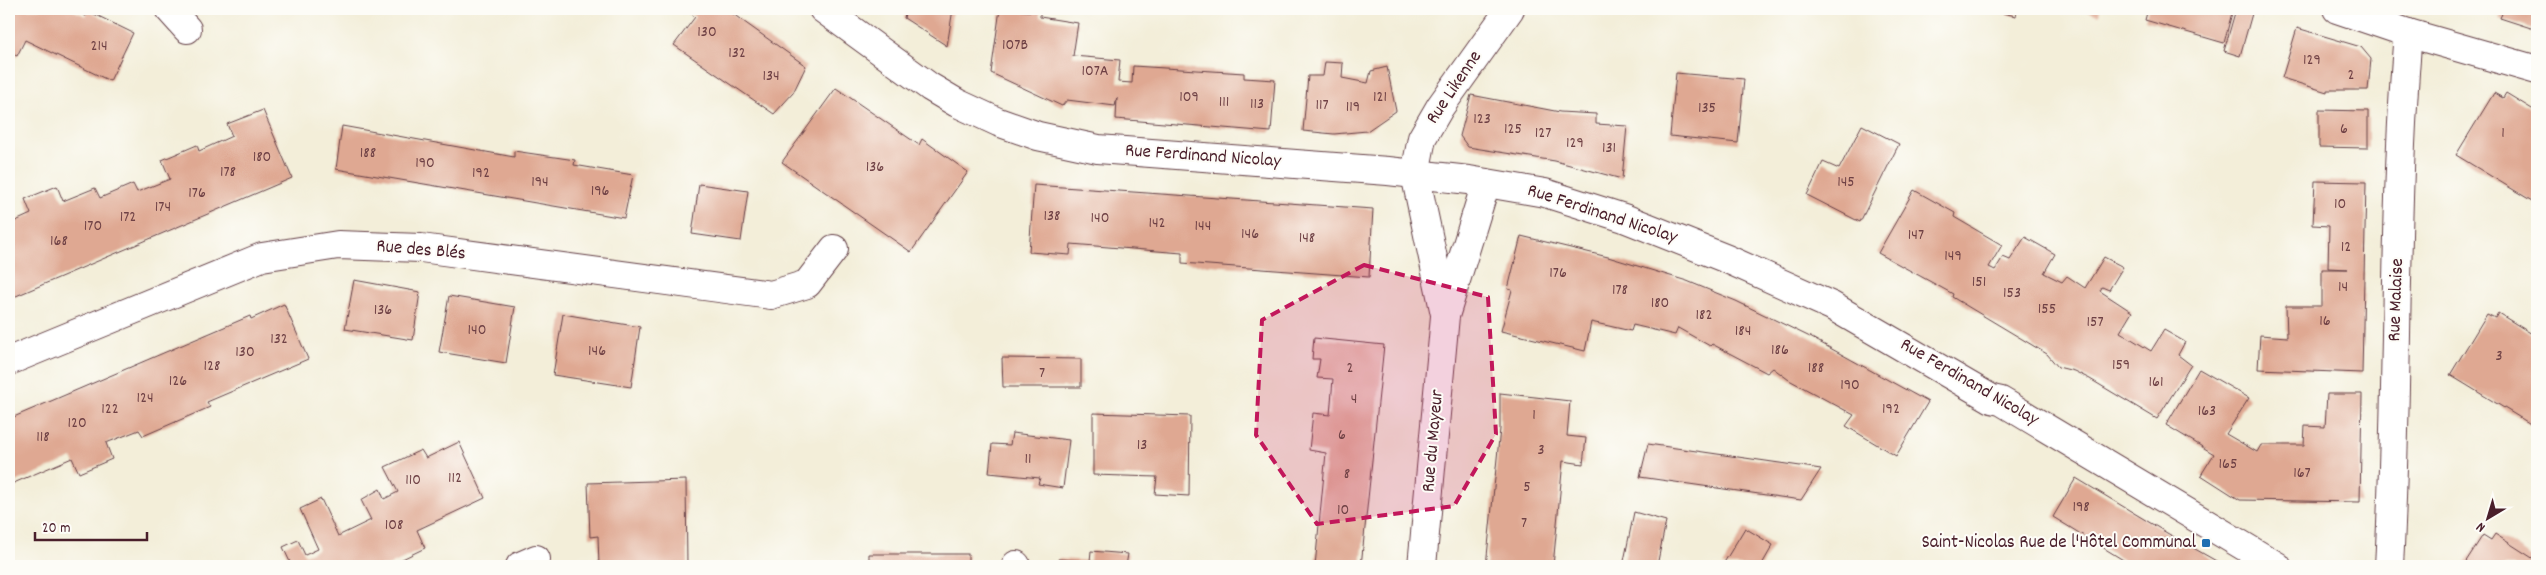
<svg xmlns="http://www.w3.org/2000/svg" width="2546" height="575" font-family="Dekko,sans-serif">
<style>
.building{fill:#dfa892}
.lines{fill:none;stroke-linecap:round;stroke-linejoin:round}
.minor-casing{stroke:#633e45;stroke-width:30}
.tertiary-casing{stroke:#633e45;stroke-width:30}
.minor{stroke:#fff;stroke-width:28}
.tertiary{stroke:#fff;stroke-width:28}
.marked{fill:#c2185b;fill-opacity:0.2;stroke:#c2185b;stroke-width:4;stroke-dasharray:10 6;stroke-linejoin:round}
.poi-dot{fill:#1f6fb2;stroke:#fdfcf7;stroke-width:2}
.labels{text-anchor:middle;dominant-baseline:central;stroke-width:4;stroke-linejoin:round;paint-order:stroke}
.number-label{font-size:16px;fill:#6f4145}
.street-label{font-size:19px;fill:#4a1f2b;stroke:#fdfcf7}
.poi-label{font-size:19px;fill:#4a1f2b;stroke:#fdfcf7;text-anchor:end}
</style>
<rect width="100%" height="100%" fill="#fdfcf7"/>
<filter id="ink" filterUnits="userSpaceOnUse"><feTurbulence type="fractalNoise" baseFrequency=".02" numOctaves="2"/><feDisplacementMap in="SourceGraphic" scale="10" xChannelSelector="R" yChannelSelector="G"/><feConvolveMatrix kernelMatrix="1 2 1 2 8 2 1 2 1" color-interpolation-filters="sRGB"/></filter>
<filter id="wash" filterUnits="userSpaceOnUse"><feTurbulence type="fractalNoise" baseFrequency=".0096" numOctaves="4" result="noise"/><feDisplacementMap in="SourceGraphic" scale="20" xChannelSelector="R" yChannelSelector="G"/><feGaussianBlur stdDeviation="1.12" result="paint"/><feColorMatrix in="noise" values="0 0 0 0 0 0 0 0 0 0 0 0 0 0 0 0 0 1.4 0 .05"/><feComposite in="paint" operator="in"/></filter>
<g filter="url(#wash)">
<rect width="100%" height="100%" fill="#f3eed9"/>
<g id="blocks">
<g class="building">
<path d="M9,9H70L86,16L88,11L133,33L110,81L25,40L17,56L9,52Z"/>
<path d="M684,9H726L806,66L793,93L774,114L674,45L695,17Z"/>
<path d="M906,9H953L947,46L904,18Z"/>
<path d="M1000,9L1040,12V17L1078,23L1073,56L1120,60L1118,82L1132,83L1133,66L1244,73V78L1275,80L1271,132L1116,119L1117,98L1115,106L1067,100L1062,106L991,73Z"/>
<path d="M1984,9H2017L2016,16Z"/>
<path d="M2077,9H2100L2099,15Z"/>
<path d="M2148,9H2233L2224,43L2145,20Z"/>
<path d="M2236,9L2253,10L2240,56L2224,51Z"/>
<path d="M2504,9H2537V30L2500,18Z"/>
<path d="M2297,28L2361,47L2371,59L2368,90H2327V92L2282,78Z"/>
<path d="M1325,62L1343,63L1342,78L1368,83L1371,71L1387,67L1396,111L1367,131L1334,134L1303,131L1308,76H1323Z"/>
<path d="M1676,73L1744,79L1738,143L1670,136Z"/>
<path d="M836,88L919,145L922,139L968,172L911,252L782,162Z"/>
<path d="M2494,93L2503,98L2506,93L2537,112V204L2456,155Z"/>
<path d="M1471,95L1560,112L1596,114V124L1627,126L1622,179L1555,161L1468,147L1460,136Z"/>
<path d="M263,110L292,178L9,299V224L31,214L25,199L57,186L63,201L95,188L100,198L133,184L137,192L170,179L162,160L197,145L199,151L232,136L227,124Z"/>
<path d="M2319,110L2368,111V148L2319,147Z"/>
<path d="M1862,125L1899,144L1860,222L1807,195L1823,162L1839,169Z"/>
<path d="M342,126L514,157V151L575,160L574,165L633,175L624,218L336,169Z"/>
<path d="M2315,181L2366,182L2362,373L2258,369L2260,335L2287,337L2286,306H2322V269H2348L2328,268L2329,226L2313,225Z"/>
<path d="M699,184L748,191L741,241L692,234Z"/>
<path d="M1034,185L1373,209L1369,277L1182,263V253L1071,244L1070,255L1029,252Z"/>
<path d="M1914,190L1955,213L1954,217L2002,245L1989,267L1995,270L2003,257L2010,260L2025,237L2055,254L2044,273L2062,282L2067,276L2085,288L2104,257L2123,267L2109,290L2102,287L2100,291L2132,312L2120,332L2151,351L2164,330L2185,342L2178,355L2191,365L2157,419L2090,379L2074,371L2058,367L2047,354L1952,297L1953,294L1878,253Z"/>
<path d="M1521,236L1608,257L1687,281L1736,301L1810,337L1928,402L1896,456L1846,426L1854,415L1789,380L1773,368L1767,373L1712,344L1710,346L1678,328L1675,335L1633,325L1631,331L1591,322L1585,351L1501,331L1512,290L1508,289Z"/>
<path d="M354,280L420,292L413,340L345,329Z"/>
<path d="M449,296L515,307L506,363L439,352Z"/>
<path d="M284,304L308,359L207,402L210,407L143,436L139,430L106,443L112,459L79,473L72,458L9,485V419L250,316L251,319Z"/>
<path d="M2498,313L2537,337V428L2450,375L2487,314L2495,318Z"/>
<path d="M563,314L640,327L631,387L553,375Z"/>
<path d="M1314,338L1384,345L1361,566H1315L1326,453L1309,450L1313,413L1330,415L1333,379L1317,378L1320,359H1312Z"/>
<path d="M1002,358L1081,359V387H1003Z"/>
<path d="M2199,369L2249,398L2226,434L2257,452L2261,445H2304L2305,426L2325,427L2327,394H2362L2360,502L2240,500L2201,475L2214,454L2166,425Z"/>
<path d="M1500,393L1570,401L1567,436L1586,438L1583,464L1563,461L1553,566H1486L1500,429Z"/>
<path d="M1093,413L1190,416L1189,496L1155,494L1157,477L1093,475Z"/>
<path d="M1012,433L1069,440L1063,488L1038,484L1040,478L989,473L992,444L1010,445Z"/>
<path d="M459,442L485,498L417,530L425,548L388,566H280L290,562L283,547L298,540L305,555L318,549L300,509L321,499L338,536L371,520L361,500L380,489L384,499L398,492L385,467L421,450L426,458Z"/>
<path d="M1648,444L1821,469L1801,500L1640,477Z"/>
<path d="M2076,478L2167,533L2225,566H2133L2053,517Z"/>
<path d="M686,480L687,566H599L598,536L590,537L588,483Z"/>
<path d="M1634,512L1666,521L1657,566H1623Z"/>
<path d="M1745,528L1773,545L1761,566H1722Z"/>
<path d="M2495,534L2537,561V566H2463L2483,535L2491,540Z"/>
<path d="M1091,551L1128,554L1126,566H1058V559L1090,561Z"/>
<rect x="869" y="554" width="99" height="12"/>
</g>
</g>
</g>
<g filter="url(#ink)">
<use href="#blocks" fill-opacity="0" stroke="#633e45" stroke-width="1"/>
<g class="lines">
<defs>
<g id="minor">
<path d="M169,9L187,29"/>
<path d="M2337,9L2408,33L2537,70"/>
<path d="M1445,314L1415,174L1422,138L1440,107L1510,9"/>
<path d="M9,361L262,257L338,245L421,248L771,295L807,284L834,249"/>
<path d="M520,566L536,559"/>
<path d="M1016,566V565"/>
<path d="M1422,566L1445,316L1486,183"/>
<path d="M2389,566C2399,389 2393,210 2408,33"/>
</g>
<path id="tertiary" d="M823,9L930,87L957,103L998,122L1038,136L1098,149L1388,171L1469,180L1545,193L1624,218L1727,259L1832,306L1992,399L2001,401L2277,566"/>
</defs>
<use href="#minor" class="minor-casing"/>
<use href="#tertiary" class="tertiary-casing"/>
<use href="#minor" class="minor"/>
<use href="#tertiary" class="tertiary"/>
</g>
</g>
<path class="marked" d="M1364,265L1488,297L1496,434L1454,506L1317,524L1256,435L1262,320Z"/>
<rect class="poi-dot" x="2201" y="538" width="10" height="10" rx="2.5"/>
<g class="labels">
<g class="number-label">
<text x="707" y="32">130</text>
<text x="1015" y="45">107B</text>
<text x="99" y="46">214</text>
<text x="737" y="53">132</text>
<text x="2312" y="60">129</text>
<text x="1095" y="71">107A</text>
<text x="2351" y="75">2</text>
<text x="771" y="76">134</text>
<text x="1189" y="97">109</text>
<text x="1380" y="97">121</text>
<text x="1224" y="102">111</text>
<text x="1257" y="104">113</text>
<text x="1322" y="105">117</text>
<text x="1353" y="107">119</text>
<text x="1707" y="108">135</text>
<text x="1482" y="119">123</text>
<text x="1513" y="129">125</text>
<text x="2344" y="129">6</text>
<text x="1543" y="133">127</text>
<text x="2503" y="133">1</text>
<text x="1575" y="143">129</text>
<text x="1609" y="148">131</text>
<text x="368" y="153">188</text>
<text x="262" y="157">180</text>
<text x="425" y="163">190</text>
<text x="875" y="167">136</text>
<text x="228" y="172">178</text>
<text x="481" y="173">192</text>
<text x="540" y="182">194</text>
<text x="1846" y="182">145</text>
<text x="600" y="191">196</text>
<text x="197" y="193">176</text>
<text x="2340" y="204">10</text>
<text x="163" y="207">174</text>
<text x="1052" y="216">138</text>
<text x="128" y="217">172</text>
<text x="1100" y="218">140</text>
<text x="1157" y="223">142</text>
<text x="93" y="226">170</text>
<text x="1203" y="226">144</text>
<text x="1250" y="234">146</text>
<text x="1916" y="235">147</text>
<text x="1307" y="238">148</text>
<text x="59" y="241">168</text>
<text x="2346" y="247">12</text>
<text x="1953" y="256">149</text>
<text x="1558" y="273">176</text>
<text x="1979" y="282">151</text>
<text x="2343" y="287">14</text>
<text x="1620" y="290">178</text>
<text x="2012" y="293">153</text>
<text x="1660" y="303">180</text>
<text x="2047" y="309">155</text>
<text x="383" y="310">136</text>
<text x="1704" y="315">182</text>
<text x="2325" y="321">16</text>
<text x="2095" y="322">157</text>
<text x="477" y="330">140</text>
<text x="1743" y="331">184</text>
<text x="279" y="339">132</text>
<text x="1780" y="350">186</text>
<text x="597" y="351">146</text>
<text x="245" y="352">130</text>
<text x="2499" y="356">3</text>
<text x="2121" y="365">159</text>
<text x="212" y="366">128</text>
<text x="1350" y="368">2</text>
<text x="1816" y="368">188</text>
<text x="1042" y="373">7</text>
<text x="178" y="381">126</text>
<text x="2156" y="382">161</text>
<text x="1850" y="385">190</text>
<text x="145" y="398">124</text>
<text x="1354" y="399">4</text>
<text x="110" y="409">122</text>
<text x="1891" y="409">192</text>
<text x="2207" y="411">163</text>
<text x="1534" y="415">1</text>
<text x="77" y="423">120</text>
<text x="1342" y="435">6</text>
<text x="43" y="437">118</text>
<text x="1142" y="445">13</text>
<text x="1541" y="450">3</text>
<text x="1028" y="459">11</text>
<text x="2228" y="464">165</text>
<text x="2302" y="473">167</text>
<text x="1347" y="474">8</text>
<text x="455" y="478">112</text>
<text x="413" y="480">110</text>
<text x="1527" y="487">5</text>
<text x="2081" y="507">198</text>
<text x="1343" y="510">10</text>
<text x="1524" y="523">7</text>
<text x="394" y="525">108</text>
</g>
<g class="street-label">
<text transform="translate(1455 88) rotate(-56)">Rue Likenne</text>
<text transform="translate(1203 157) rotate(4)">Rue Ferdinand Nicolay</text>
<text transform="translate(1602 215) rotate(18)">Rue Ferdinand Nicolay</text>
<text transform="translate(421 251) rotate(5)">Rue des Blés</text>
<text transform="translate(2397 300) rotate(-88)">Rue Malaise</text>
<text transform="translate(1969 383) rotate(30)">Rue Ferdinand Nicolay</text>
<text transform="translate(1434 441) rotate(-85)">Rue du Mayeur</text>
</g>
<g class="poi-label">
<text x="2196" y="543">Saint-Nicolas Rue de l'Hôtel Communal</text>
</g>
</g>
<rect width="2546" height="575" fill="none" stroke="#fdfcf7" stroke-width="30"/>
<g transform="translate(2488 518) rotate(218)" stroke="#fdfcf7" stroke-width="4" paint-order="stroke">
<path d="M0-4L9 19L0 12L-9 19Z" fill="#4a1f2b"/>
<text y="-8" font-size="14" font-weight="bold" text-anchor="middle" fill="#4a1f2b">N</text>
</g>
<path d="M35 532v8h112v-8" fill="none" stroke="#4a1f2b" stroke-width="2.5"/>
<text x="42" y="532" font-size="15" fill="#4a1f2b" stroke="#fdfcf7" stroke-width="4" paint-order="stroke">20 m</text>
</svg>
